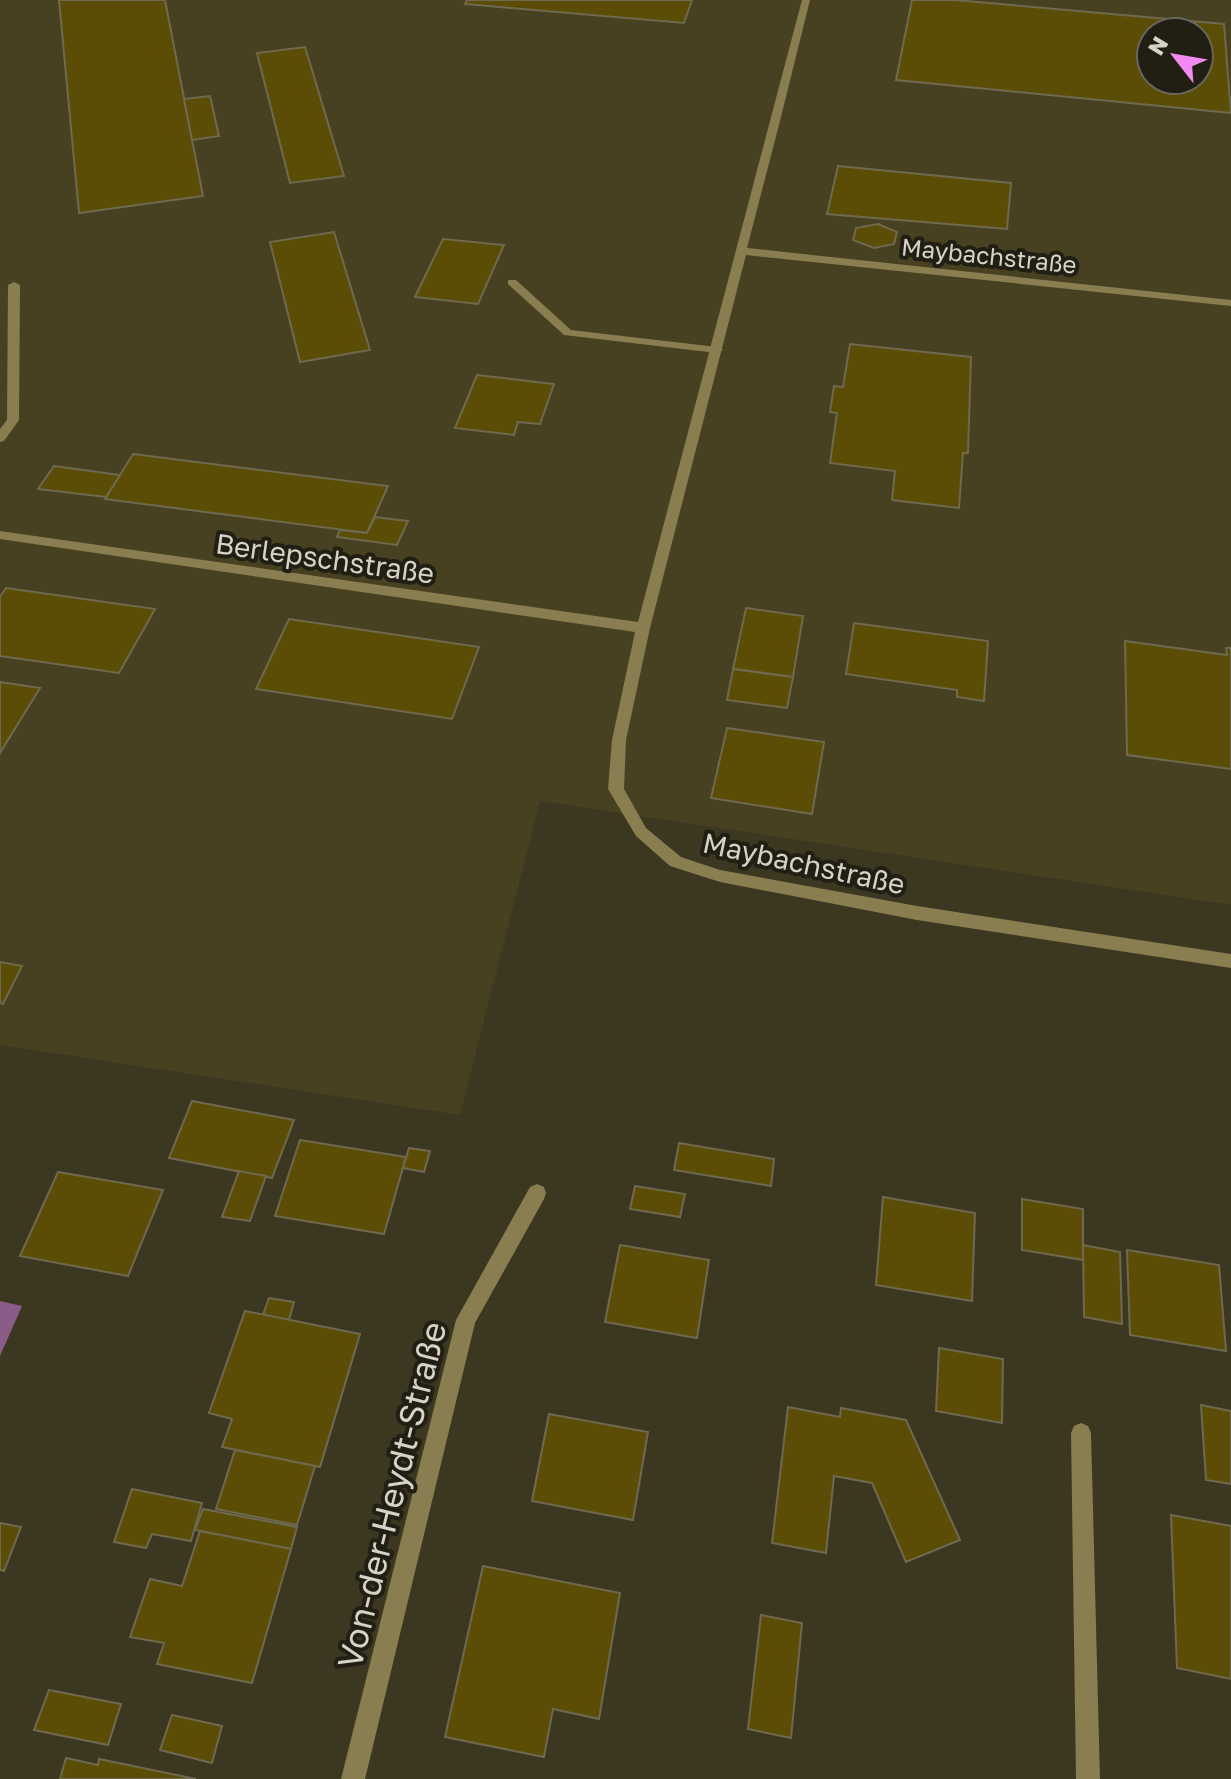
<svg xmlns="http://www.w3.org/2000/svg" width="1231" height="1779" font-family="'Golos Text',sans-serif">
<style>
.built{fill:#474021;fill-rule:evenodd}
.water{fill:#895d88}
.building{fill:#5c4d06;stroke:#6e694f;stroke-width:2;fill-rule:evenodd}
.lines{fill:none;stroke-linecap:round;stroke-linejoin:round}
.lane{fill:#897e50;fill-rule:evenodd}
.street{fill:#897e50;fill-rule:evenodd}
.labels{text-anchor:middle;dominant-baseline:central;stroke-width:8;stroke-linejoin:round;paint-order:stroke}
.far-street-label{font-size:24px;fill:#d6d3c5;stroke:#211e14}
.street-label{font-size:28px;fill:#d6d3c5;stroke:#211e14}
.near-street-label{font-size:34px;fill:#d6d3c5;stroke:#211e14}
</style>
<rect width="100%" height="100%" fill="#3c3720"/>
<path class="built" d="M0,0H1231V905L540,801L460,1115L0,1045ZM1151,32H1199V80H1151Z"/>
<path class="water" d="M0,1301L22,1306L0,1356Z"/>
<g class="building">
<path d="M59,0H165L203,196L79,213Z"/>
<path d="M467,0H692L684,23L465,4Z"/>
<path d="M912,0H955L1224,24L1231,113L896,80ZM1151,32H1199V80H1151Z"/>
<path d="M305,47L344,176L290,183L257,53Z"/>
<path d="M210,96L219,136L192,140L184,99Z"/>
<path d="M838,166L1011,183L1007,229L827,214Z"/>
<path d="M878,224L897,232L894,244L874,248L853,240L856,228Z"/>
<path d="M334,232L370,350L300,362L270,242Z"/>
<path d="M443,239L504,245L478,304L415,297Z"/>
<path d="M850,344L971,357L968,453H963L959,508L892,500L895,471L830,463L837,413L830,412L834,386L843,387Z"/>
<path d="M477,375L554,384L540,424L518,422L514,435L455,428Z"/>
<path d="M133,454L388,486L367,533L105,499Z"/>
<path d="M54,466L120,475L106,497L38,489Z"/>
<path d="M375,517L408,521L397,545L337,537L340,530L367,533Z"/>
<path d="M6,588L155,609L119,673L0,656V597Z"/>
<path d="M746,608L803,616L793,677L733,669Z"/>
<path d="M289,619L479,647L452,719L256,689Z"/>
<path d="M854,623L988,641L984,701L957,697V690L846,674Z"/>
<path d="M1125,641L1227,655L1226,648H1231V769L1127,755Z"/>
<path d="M733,669L793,677L787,708L727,700Z"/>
<path d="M0,682L40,688L0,753Z"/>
<path d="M727,728L824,742L812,814L711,798Z"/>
<path d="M0,962L22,966L3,1004L0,1003Z"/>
<path d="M192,1101L294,1120L272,1178L169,1158Z"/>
<path d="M300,1140L406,1157L384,1234L275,1216Z"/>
<path d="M679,1143L774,1159L771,1186L674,1170Z"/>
<path d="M409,1148L430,1151L424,1172L403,1168Z"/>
<path d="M239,1171L266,1176L250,1221L222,1217Z"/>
<path d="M58,1172L163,1190L128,1276L20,1256Z"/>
<path d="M635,1186L685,1194L680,1217L630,1209Z"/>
<path d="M883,1197L975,1213L972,1301L876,1285Z"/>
<path d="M1022,1199L1083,1209V1260L1022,1250Z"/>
<path d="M620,1245L709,1260L697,1338L605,1322Z"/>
<path d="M1083,1245L1120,1252L1122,1324L1084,1317Z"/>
<path d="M1127,1250L1219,1265L1226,1351L1130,1335Z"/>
<path d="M269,1298L294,1302L289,1320L263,1315Z"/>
<path d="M245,1311L360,1334L320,1467L222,1447L232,1419L209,1413Z"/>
<path d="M939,1348L1003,1359L1002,1423L936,1411Z"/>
<path d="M1201,1405L1231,1411V1484L1206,1480Z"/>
<path d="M788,1407L840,1417L841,1408L906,1420L960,1540L906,1562L872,1483L834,1476L826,1553L772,1543Z"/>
<path d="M549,1414L648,1432L633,1520L532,1501Z"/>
<path d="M235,1450L315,1466L297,1525L216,1509Z"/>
<path d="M132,1489L202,1503L191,1541L152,1534L146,1548L114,1542Z"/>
<path d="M203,1509L297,1527L291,1549L195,1530Z"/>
<path d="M1171,1515L1231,1526V1679L1177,1668Z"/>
<path d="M0,1523L21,1527L4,1571L0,1570Z"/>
<path d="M200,1531L291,1549L252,1683L157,1664L164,1643L130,1637L150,1579L182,1586Z"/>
<path d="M483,1566L620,1593L599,1719L553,1709L544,1757L445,1737Z"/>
<path d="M761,1615L802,1623L791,1738L748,1729Z"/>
<path d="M49,1690L121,1704L108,1745L34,1730Z"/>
<path d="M172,1715L222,1726L212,1763L160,1750Z"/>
<path d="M66,1758L98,1765L99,1759L196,1779H60Z"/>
</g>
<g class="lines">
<g class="lane">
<path d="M802,0H810L780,121L775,124L770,121Z"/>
<path d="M508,280H516L571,330L717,347L723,350L717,353L564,335L508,284Z"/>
</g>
<g class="street">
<path d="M775,118L780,121L747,248L1231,300V306L746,255L650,628L626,740L624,789L646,828L681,857L720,870L917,906L1231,954V968L917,920L720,882L670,866L636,836L608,789L612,740L635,632L0,539V531L638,622L770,121Z"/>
<path d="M14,282L20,285L19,420L4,441L0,442V429L7,420L8,285Z"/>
<path d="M537,1184L544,1187L546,1193L544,1199L475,1323L365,1779H341L456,1320L530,1187Z"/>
<path d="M1081,1423L1088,1426L1091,1433L1100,1779H1076L1071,1433L1074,1426Z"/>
</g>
</g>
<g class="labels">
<g class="far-street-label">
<text transform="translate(989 255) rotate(6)">Maybachstraße</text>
</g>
<g class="street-label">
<text transform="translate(325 558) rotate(8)">Berlepschstraße</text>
<text transform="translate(804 863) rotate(12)">Maybachstraße</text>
</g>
<g class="near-street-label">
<text transform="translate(391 1495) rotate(-76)">Von-der-Heydt-Straße</text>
</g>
</g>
<g transform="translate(1175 56) rotate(301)"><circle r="38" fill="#211e14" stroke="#69665b" stroke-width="2"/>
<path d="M0-6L14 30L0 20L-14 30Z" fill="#f38af1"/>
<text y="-12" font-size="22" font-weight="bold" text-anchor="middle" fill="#d6d3c5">N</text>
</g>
</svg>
